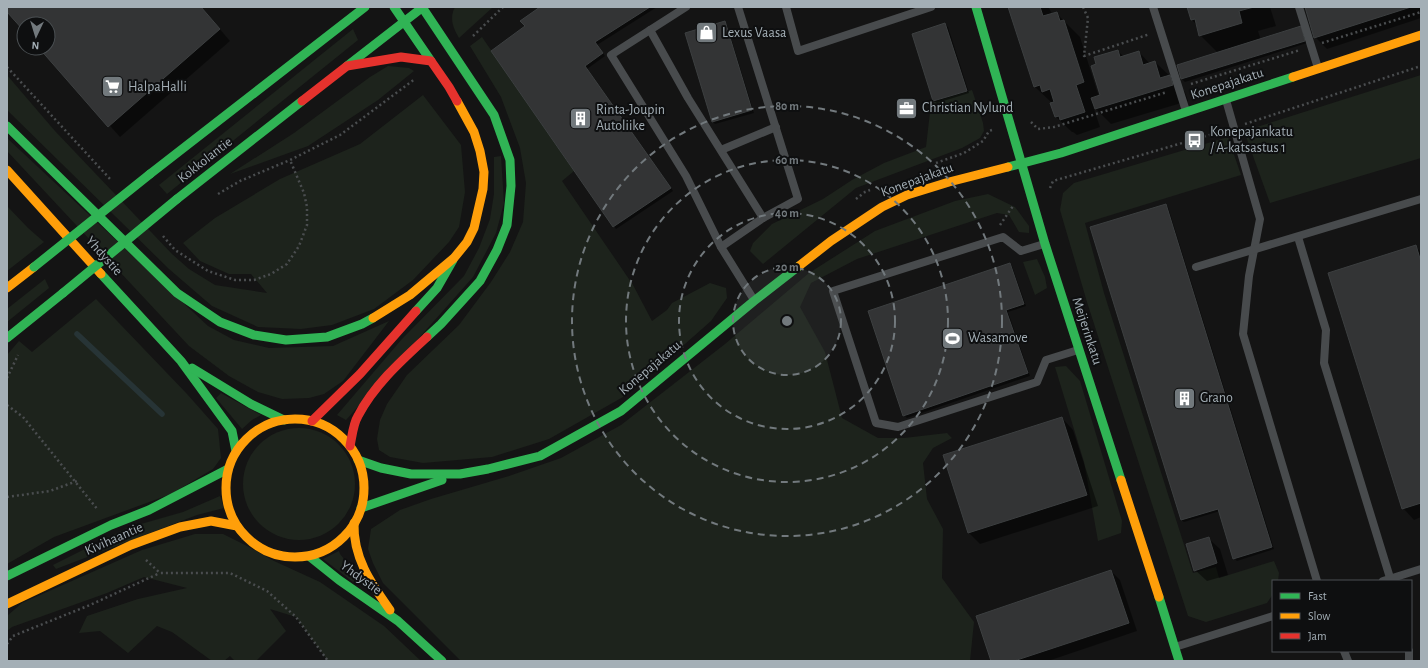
<svg xmlns="http://www.w3.org/2000/svg" width="1428" height="668" font-family="'Alegreya Sans',sans-serif">
<style>
.green{fill:#1d231c}
.shadow{fill:#0007}
.lines{fill:none;stroke-linecap:round;stroke-linejoin:round}
.stream{stroke:#273436;stroke-width:5.5}
.building{fill:#333435;stroke:#3c3f40}
.path{stroke:#4a4d4f;stroke-width:2.5;stroke-dasharray:2 3;stroke-linecap:butt}
.lane{stroke:#484b4d;stroke-width:8}
.fast{stroke:#30b455;stroke-width:9}
.slow{stroke:#ff9f0a;stroke-width:9}
.jam{stroke:#e5322d;stroke-width:9}
.fast-bridge{stroke:#30b455;stroke-width:9}
.ring{fill:none;stroke:#72797d;stroke-width:2;stroke-dasharray:7 5}
.labels{text-anchor:middle;dominant-baseline:central;stroke-width:4;stroke-linejoin:round;paint-order:stroke}
.poi-label{font-size:14px;fill:#a4afb6;stroke:#0e0f10;text-anchor:start}
.street-label{font-size:14px;fill:#a4afb6;stroke:#0e0f10}
.centre{fill:#72797d;stroke:#0e0f10;stroke-width:2}
.ring-label{font-size:12px;text-anchor:middle;font-weight:bold;fill:#72797d;stroke:#0e0f10;stroke-width:4;stroke-linejoin:round;paint-order:stroke}
</style>
<rect width="100%" height="100%" fill="#141414"/>
<g class="green">
<path d="M455,7H493L459,38C453,28 449,18 455,7Z"/>
<path d="M353,29L358,40L167,194L159,185Z"/>
<path d="M482,37L574,171L562,181L633,285L652,321L667,310L672,303L710,283L726,288L727,298L711,321L660,366L623,397L549,439L492,457L423,463L390,457L379,450L377,439L380,420L387,404L407,375L459,325L491,282L510,252L523,222L526,183L520,148L501,97L470,46Z"/>
<path d="M388,66L409,68L414,71L378,100L308,146L230,174L294,133L370,77Z"/>
<path d="M7,75L55,131L172,254L189,269L215,285L267,293L251,274H229L200,261L183,243L215,218L280,179L360,144L423,95L461,145L465,192L459,227L449,242L413,280L374,309L332,325L301,329L258,327L212,306L169,269L7,110Z"/>
<path d="M1421,75V158L1270,203L1244,131Z"/>
<path d="M972,90L983,123L984,131L980,138L962,148L856,188L763,264L750,251L753,243L772,224L823,199L852,180L884,163L926,147L931,103Z"/>
<path d="M1228,137L1241,175L1085,223L1104,293L1193,573L1216,567L1219,578L1274,561L1279,573L1278,581H1273V594L1267,603L1206,622L1188,616L1087,302L1060,210L1063,193L1074,183Z"/>
<path d="M7,138L208,326L234,340L269,348L333,346L389,321L343,381L324,394L309,398L282,399L258,392L229,376L189,346L7,151Z"/>
<path d="M501,156L504,203L496,233L473,277L346,420L337,415L402,339L464,276L479,248L490,219L494,194V157Z"/>
<path d="M988,194L1015,207L1029,226V233L1019,232L1009,215L997,213L857,259L811,283L800,307L825,352L842,418L878,438H904L947,433L952,438L933,448L923,463L927,499L943,529L942,578L974,622L970,661H461L383,583L373,563L368,549L371,529L400,510L431,499L509,476L561,458L621,425L725,344L809,273L875,231L955,201Z"/>
<path d="M7,206L28,228L44,242L7,271Z"/>
<path d="M1037,259L1045,277L1047,288L1035,295L1023,262Z"/>
<path d="M45,279L49,288L7,322V309Z"/>
<path d="M96,299L187,394L218,429L221,458L213,469L171,494L54,537L7,564V355L19,341L32,352Z"/>
<path d="M1066,366L1080,381L1122,521L1121,533L1098,541L1084,462L1055,367Z"/>
<path d="M221,393L261,415L252,420L242,429L216,398Z"/>
<circle cx="299" cy="484" r="56"/>
<path d="M220,496L224,508L197,515L56,569L53,565L127,528L183,512Z"/>
<path d="M195,534H223L249,547L274,561L320,582L384,626L421,661H328L296,617L270,609L286,631L256,661H235L230,656L224,661H212L172,632L157,626L128,653L100,631L79,633L87,616L138,599L187,588L144,577L107,593L12,627L7,631V616L22,603L142,550Z"/>
<path d="M339,551L340,554L358,577L353,582L323,559Z"/>
</g>
<g class="shadow">
<path d="M7,7H201L230,41L120,137L40,48H48V24H24V30L7,11Z"/>
<path d="M542,7H657L597,45L605,56L587,69L673,191L616,229L614,226L526,26Z"/>
<path d="M1009,7H1048L1050,10L1052,14L1056,13L1080,37L1099,97L1101,96L1118,51L1124,57L1139,52L1150,64L1155,62L1170,76L1185,92L1188,101L1111,124L1093,106L1100,127L1077,135L1073,132H1072L1056,117L1051,102L1035,87Z"/>
<path d="M1188,7H1270L1276,26L1258,31L1261,40L1303,30L1307,43L1185,82L1182,79L1178,66L1218,53L1200,35L1197,25L1192,20Z"/>
<path d="M1306,7H1421V18L1327,49L1315,37Z"/>
<path d="M725,22L727,25L754,113L715,124L713,122L686,34Z"/>
<path d="M945,24L948,27L969,93L937,103L934,101L913,34Z"/>
<path d="M1165,205L1168,207L1274,549L1237,561L1234,558L1220,511L1184,522L1181,520Z"/>
<path d="M1415,246L1421,252V517L1414,520L1403,508Z"/>
<path d="M1010,264L1012,266L1026,306L1008,312L1030,376L907,418L904,415Z"/>
<path d="M1062,418L1073,430L1098,506L980,544L969,533Z"/>
<path d="M1208,538L1220,549L1228,575L1207,581L1195,570Z"/>
<path d="M1111,571L1120,580L1137,631L1048,661H992Z"/>
</g>
<g class="lines">
<path class="stream" d="M77,334L162,414"/>
</g>
<g class="building">
<path d="M7,7H201L220,29L108,127L39,48H48V24H24V31L7,12Z"/>
<path d="M540,7H650L595,42L603,53L585,66L671,188L613,227L491,51L525,26L520,21Z"/>
<path d="M1008,7H1040L1043,16L1057,12L1060,21L1064,20L1084,82L1076,85L1085,112L1060,120L1059,116L1055,117L1050,103L1054,102L1050,89L1042,92L1040,85L1034,87Z"/>
<path d="M1187,7H1254L1239,11L1242,23L1199,36L1195,19L1191,20Z"/>
<path d="M1305,7H1411L1314,38Z"/>
<path d="M725,21L752,110L712,122L685,33Z"/>
<path d="M945,23L967,91L933,101L912,34Z"/>
<path d="M1301,26L1305,41L1181,79L1177,65Z"/>
<path d="M1118,50L1120,57L1139,51L1143,65L1155,61L1160,78L1170,75L1173,85L1095,109L1091,98L1100,95L1091,66L1096,64L1094,57Z"/>
<path d="M1166,204L1272,547L1233,559L1218,509L1181,520L1090,227Z"/>
<path d="M1416,245L1421,262V503L1402,509L1328,273Z"/>
<path d="M1010,263L1024,304L1006,310L1028,373L903,416L868,311Z"/>
<path d="M1062,417L1087,495L968,533L943,455Z"/>
<path d="M1209,537L1217,563L1194,571L1186,544Z"/>
<path d="M1111,570L1129,623L1014,661H991L976,616Z"/>
</g>
<g class="lines">
<g class="path">
<path d="M1083,7L1088,18L1084,56L1150,34"/>
<path d="M473,36L503,7"/>
<path d="M1322,43L1421,12"/>
<path d="M7,67L111,180"/>
<path d="M1191,84L1300,50"/>
<path d="M1031,122L1038,129L1054,127L1167,92"/>
<path d="M1245,124L1421,66"/>
<path d="M936,163L964,153L983,141L989,131L992,130"/>
<path d="M1050,188L1053,181L1223,131"/>
<path d="M218,194L240,181L290,160L340,135L415,79"/>
<path d="M856,199L865,192L870,190"/>
<path d="M1000,225L1013,206"/>
<path d="M163,236L175,250L208,271L235,280H254L271,274L287,264L299,246L307,225V207L304,193L290,160"/>
<path d="M7,378L18,355"/>
<path d="M7,405L23,417L98,510"/>
<path d="M7,497L50,491L77,481"/>
<path d="M146,560L160,573H230L267,591L296,617L328,661"/>
<path d="M7,644L13,636L90,605L160,573"/>
</g>
<g class="lane">
<path d="M686,7L611,55L686,176L721,247L754,300"/>
<path d="M786,7L798,51L931,7"/>
<path d="M1153,7L1186,111"/>
<path d="M1299,7L1318,68"/>
<path d="M650,30L688,98L763,218"/>
<path d="M1226,100L1260,219L1249,276L1243,334L1317,581"/>
<path d="M721,150L776,127"/>
<path d="M1298,237L1326,330L1324,363L1391,581"/>
<path d="M1044,244L1021,251L1003,237L833,291L876,423L898,427L1037,382L1046,360L1078,350"/>
<path d="M721,247L763,218L798,199L738,7"/>
<path d="M1196,267L1421,199"/>
<path d="M1383,581L1421,569"/>
<path d="M1175,647L1273,616"/>
<path d="M1344,651L1348,661"/>
<path d="M1409,661V651"/>
</g>
<g class="fast">
<path d="M394,7L431,61"/>
<path d="M422,7L494,115L510,160L511,186L507,225L497,250L480,281L441,324L427,337"/>
<path d="M976,7L1045,244L1121,480"/>
<path d="M347,66L423,7"/>
<path d="M7,126L177,293L220,322L254,335L286,340L327,337L362,324L373,318"/>
<path d="M1008,167L1061,153L1293,77"/>
<path d="M150,174L365,7"/>
<path d="M177,199L302,101"/>
<path d="M101,274L181,361L232,431L236,451"/>
<path d="M416,311L437,288L453,260"/>
<path d="M7,338L63,293"/>
<path d="M192,368L251,404L284,420"/>
<path d="M358,460L381,468L411,474H460L488,469L540,456L621,411L754,301L799,266"/>
<path d="M361,508L442,480"/>
<path d="M309,556L339,580L398,621L442,661"/>
<path d="M7,576L111,525L149,510L228,469"/>
<path d="M1159,597L1179,661"/>
</g>
<g class="slow">
<path d="M1293,77L1421,35"/>
<path d="M7,170L101,274"/>
<path d="M799,266L831,241L882,207L907,195L949,182L1008,167"/>
<path d="M7,288L34,267"/>
<path d="M373,318L410,295L454,258L467,242L474,228L483,189L484,172L480,151L474,132L457,101"/>
<circle cx="295" cy="488" r="69"/>
<path d="M1121,480L1159,597"/>
<path d="M354,523C353,558 371,583 390,610"/>
<path d="M7,604L131,545L180,527L211,521L237,526"/>
</g>
<g class="jam">
<path d="M302,101L347,66L401,57L431,61L449,87L457,101"/>
<path d="M312,421L360,374L416,311"/>
<path d="M350,446C352,437 353,424 358,416C374,385 402,360 427,337"/>
</g>
<g class="fast-bridge">
<path d="M34,267L150,174"/>
<path d="M63,293L177,199"/>
</g>
</g>
<circle cx="787" cy="321" r="54" fill="#72797d" fill-opacity=".12"/>
<g class="ring">
<circle cx="787" cy="321" r="54"/>
<circle cx="787" cy="321" r="108"/>
<circle cx="787" cy="321" r="161"/>
<circle cx="787" cy="321" r="215"/>
</g>
<defs>
<symbol id="shop-square" viewBox="-11 -11 22 22"><rect x="-9" y="-9" width="18" height="18" rx="4" fill="#72797d" stroke="#0e0f10"/><path d="M-5-2.5h2.3a2.7 3.5 0 0 1 5.4 0H5L5.5 6h-11ZM-1.5-2.5h3a1.5 2.3 0 0 0-3 0Z" fill="#fff"/></symbol>
<symbol id="supermarket-square" viewBox="-11 -11 22 22"><rect x="-9" y="-9" width="18" height="18" rx="4" fill="#72797d" stroke="#0e0f10"/><path d="M-6-5.5h2.5l.6 2H6L4.5 2H-2.5L-4.4-4H-6ZM-1.5 3.2a1.3 1.3 0 1 0 .1 0ZM3 3.2a1.3 1.3 0 1 0 .1 0Z" fill="#fff"/></symbol>
<symbol id="office-square" viewBox="-11 -11 22 22"><rect x="-9" y="-9" width="18" height="18" rx="4" fill="#72797d" stroke="#0e0f10"/><path d="M-6-3h4V-5.5h4V-3h4V5H-6ZM-1-4.5V-3h2v-1.5ZM-6 0V1H6V0Z" fill="#fff"/></symbol>
<symbol id="building-square" viewBox="-11 -11 22 22"><rect x="-9" y="-9" width="18" height="18" rx="4" fill="#72797d" stroke="#0e0f10"/><path d="M-4-6H4V6H1V3H-1V6H-4ZM-2.5-4.3h1.7v1.8h-1.7ZM.8-4.3h1.7v1.8H.8ZM-2.5-1h1.7V.8h-1.7ZM.8-1h1.7V.8H.8Z" fill="#fff"/></symbol>
<symbol id="bus-square" viewBox="-11 -11 22 22"><rect x="-9" y="-9" width="18" height="18" rx="4" fill="#72797d" stroke="#0e0f10"/><path d="M-5-6H5V4H4V6H2V4H-2V6H-4V4H-5ZM-3.5-4V0h7V-4ZM-3.5 1.2v1.5H-2V1.2ZM2 1.2v1.5H3.5V1.2Z" fill="#fff"/></symbol>
<symbol id="stadium-square" viewBox="-11 -11 22 22"><rect x="-9" y="-9" width="18" height="18" rx="4" fill="#72797d" stroke="#0e0f10"/><path d="M0-5a6.5 5 0 1 0 0 10a6.5 5 0 1 0 0-10ZM-3.5-1.8h7v3.6h-7Z" fill="#fff"/></symbol>
</defs>
<g fill-rule="evenodd">
<use href="#shop-square" x="694" y="20" width="25" height="25"/>
<use href="#supermarket-square" x="100" y="74" width="25" height="25"/>
<use href="#office-square" x="894" y="96" width="25" height="25"/>
<use href="#building-square" x="568" y="106" width="25" height="25"/>
<use href="#bus-square" x="1182" y="128" width="25" height="25"/>
<use href="#stadium-square" x="940" y="326" width="25" height="25"/>
<use href="#building-square" x="1172" y="386" width="25" height="25"/>
</g>
<g class="labels">
<g class="poi-label">
<text x="722" y="33">Lexus Vaasa</text>
<text x="128" y="87">HalpaHalli</text>
<text x="922" y="108">Christian Nylund</text>
<text x="596" y="110">Rinta-Joupin<tspan x="596" dy="16">Autoliike</tspan></text>
<text x="1210" y="132">Konepajankatu<tspan x="1210" dy="16">/ A-katsastus 1</tspan></text>
<text x="968" y="338">Wasamove</text>
<text x="1200" y="398">Grano</text>
</g>
<g class="street-label">
<text transform="translate(1227 84) rotate(-18)">Konepajakatu</text>
<text transform="translate(205 160) rotate(-38)">Kokkolantie</text>
<text transform="translate(917 180) rotate(-20)">Konepajakatu</text>
<text transform="translate(104 256) rotate(48)">Yhdystie</text>
<text transform="translate(1087 331) rotate(72)">Meijerinkatu</text>
<text transform="translate(650 368) rotate(-40)">Konepajakatu</text>
<text transform="translate(114 539) rotate(-24)">Kivihaantie</text>
<text transform="translate(361 578) rotate(36)">Yhdystie</text>
</g>
</g>
<circle cx="787" cy="321" r="6" class="centre"/>
<g class="ring-label">
<text x="787" y="110">80 m</text>
<text x="787" y="164">60 m</text>
<text x="787" y="217">40 m</text>
<text x="787" y="271">20 m</text>
</g>
<rect width="1428" height="668" fill="none" stroke="#a4afb6" stroke-width="16"/>
<rect x="1272" y="580" width="140" height="72" fill="#0e0f10" stroke="#4a4f52"/>
<rect x="1280" y="593" width="20" height="6" fill="#30b455" stroke="#4a4f52"/>
<text x="1308" y="600" font-size="12" fill="#a4afb6">Fast</text>
<rect x="1280" y="613" width="20" height="6" fill="#ff9f0a" stroke="#4a4f52"/>
<text x="1308" y="620" font-size="12" fill="#a4afb6">Slow</text>
<rect x="1280" y="633" width="20" height="6" fill="#e5322d" stroke="#4a4f52"/>
<text x="1308" y="640" font-size="12" fill="#a4afb6">Jam</text>
<g transform="translate(36 36) rotate(184)"><circle r="19" fill="#0e0f10" stroke="#4a4f52"/>
<path d="M0-3L7 15L0 10L-7 15Z" fill="#72797d"/>
<text y="-6" font-size="11" font-weight="bold" text-anchor="middle" fill="#a4afb6">N</text>
</g>
</svg>
